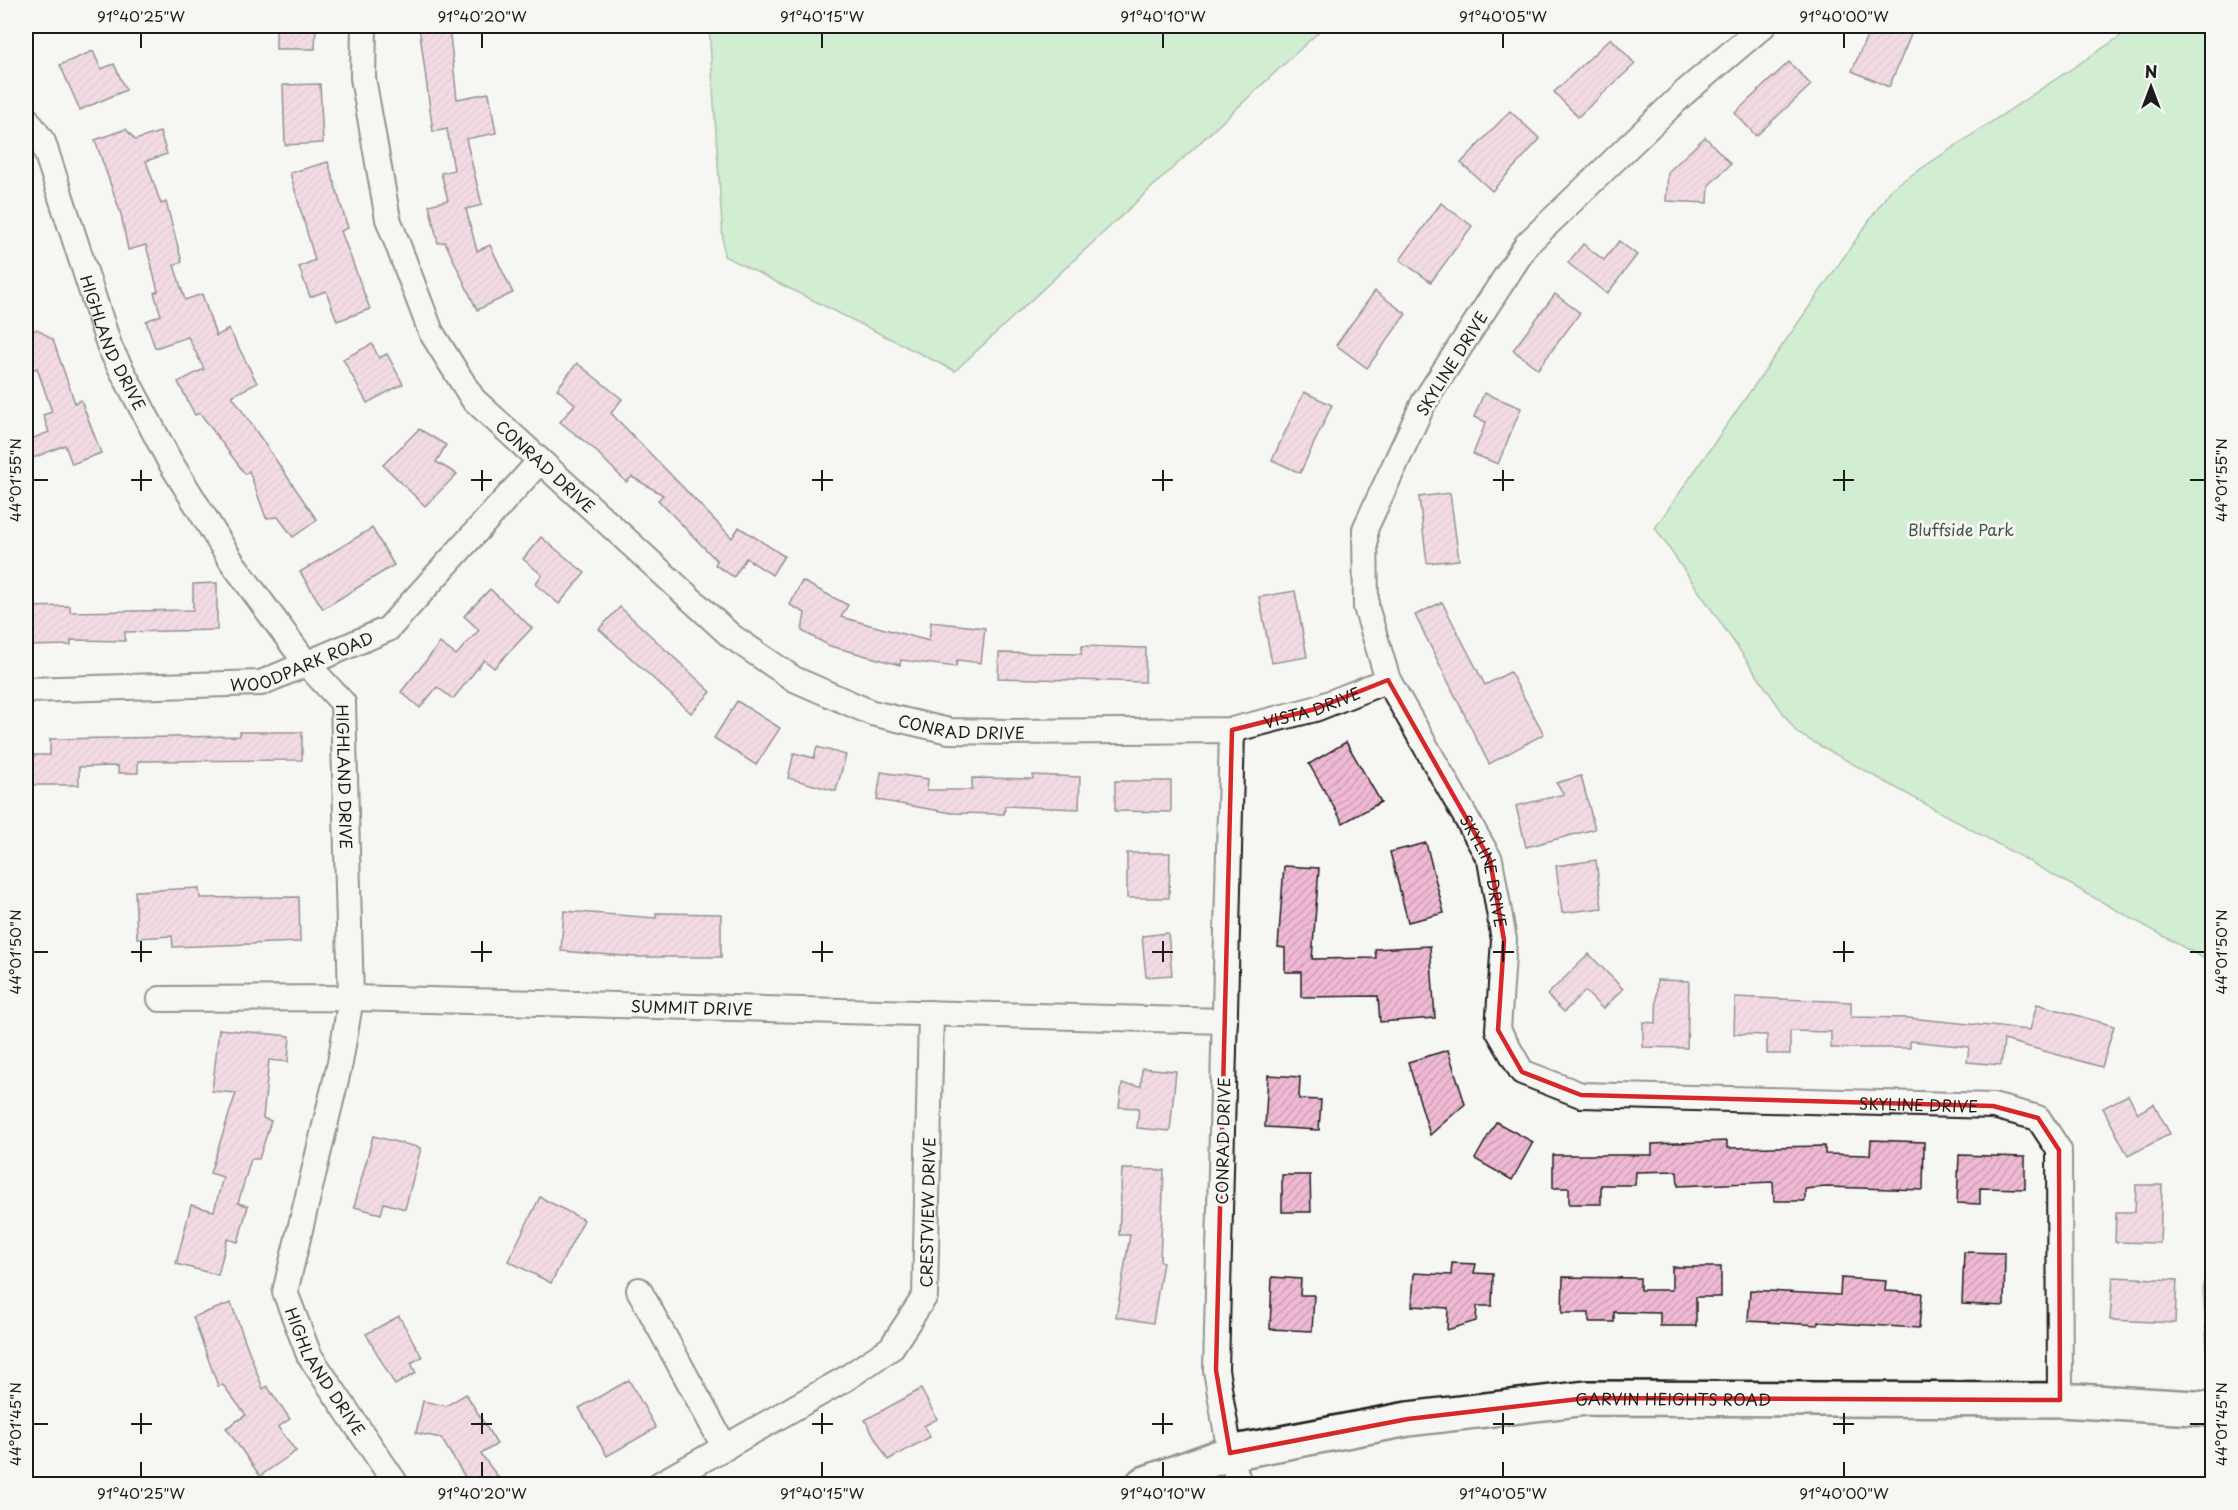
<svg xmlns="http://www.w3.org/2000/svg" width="2238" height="1510" font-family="'Playpen Sans',sans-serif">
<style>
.green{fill:#a4e2aa;stroke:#607f63;stroke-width:1.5}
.forest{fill:url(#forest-firs);stroke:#607f63;stroke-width:1.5}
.building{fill:url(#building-hatch);stroke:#1c1c1c;stroke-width:1.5}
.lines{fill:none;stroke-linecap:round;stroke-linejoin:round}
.minor-casing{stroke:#1c1c1c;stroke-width:28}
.secondary-casing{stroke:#1c1c1c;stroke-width:38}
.minor{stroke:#f6f6f2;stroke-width:24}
.secondary{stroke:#f6f6f2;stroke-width:33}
.marked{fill:none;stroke:#d62828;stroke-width:4.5;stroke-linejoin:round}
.ticks{fill:none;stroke:#1c1c1c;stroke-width:2}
.labels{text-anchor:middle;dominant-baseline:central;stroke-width:6;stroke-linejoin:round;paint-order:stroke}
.street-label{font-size:16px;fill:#1c1c1c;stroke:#f6f6f2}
.park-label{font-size:16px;fill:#455747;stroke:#f6f6f2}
.neatline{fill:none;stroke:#1c1c1c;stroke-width:2}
.ticks-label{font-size:15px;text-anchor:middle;fill:#1c1c1c}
</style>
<defs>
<pattern id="forest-firs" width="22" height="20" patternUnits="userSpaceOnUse" patternTransform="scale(1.5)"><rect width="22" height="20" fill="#a4e2aa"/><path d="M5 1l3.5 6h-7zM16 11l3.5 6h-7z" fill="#8dc192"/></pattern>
<pattern id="building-hatch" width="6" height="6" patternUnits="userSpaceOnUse" patternTransform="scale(1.5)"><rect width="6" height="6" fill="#efb9d3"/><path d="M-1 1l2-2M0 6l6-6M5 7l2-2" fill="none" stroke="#cc9eb5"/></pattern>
</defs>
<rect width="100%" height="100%" fill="#f6f6f2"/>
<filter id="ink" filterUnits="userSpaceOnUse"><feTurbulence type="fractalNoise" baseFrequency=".0167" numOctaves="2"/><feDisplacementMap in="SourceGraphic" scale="12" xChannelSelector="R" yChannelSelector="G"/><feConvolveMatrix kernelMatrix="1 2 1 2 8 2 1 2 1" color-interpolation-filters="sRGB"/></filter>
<g filter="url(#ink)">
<g class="green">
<path d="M709,26H1325L955,371L724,256Z"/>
<path d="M2136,26H2212V963L1797,733L1655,528L1892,188Z"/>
</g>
<path class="forest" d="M2212,1206V1355L2207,1351L2203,1290Z"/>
<g class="building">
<path d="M276,26H316L315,49H276Z"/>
<path d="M419,26H449L457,99L489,93L496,133L466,139L482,205L466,209L477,251L490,245L513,293L477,310L445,242L438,243L429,205L448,200L441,173L454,170L447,129L433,132Z"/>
<path d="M1871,26H1902L1913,30L1889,87L1852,71Z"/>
<path d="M1611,38L1635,64L1578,117L1554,92Z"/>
<path d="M93,51L101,69L114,64L126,90L80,110L60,65Z"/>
<path d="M1789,62L1811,85L1756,136L1735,113Z"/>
<path d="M320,84L323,143L285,145L283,85Z"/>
<path d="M1510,111L1540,139L1492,191L1461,163Z"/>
<path d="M126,129L135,140L160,132L167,154L146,161L161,204L166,202L182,262L174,265L185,300L202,294L216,336L229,329L257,383L232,396L317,520L293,537L278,517L266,518L249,471L245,474L200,413L195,415L178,382L204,369L188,337L155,348L146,321L161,315L154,293L158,291L146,245L128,250L121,214L95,140Z"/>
<path d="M1705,137L1731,164L1709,185L1708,203L1666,201L1668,172Z"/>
<path d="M328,162L348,228L341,231L370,309L337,321L326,291L310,297L299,267L315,260L290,173Z"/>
<path d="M1441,203L1472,226L1431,282L1400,260Z"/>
<path d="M1619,241L1637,255L1607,294L1568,263L1583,244L1604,260Z"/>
<path d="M1375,291L1406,314L1367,368L1336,345Z"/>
<path d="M1555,294L1580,313L1538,369L1513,350Z"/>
<path d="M37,329L53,340L75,403L81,400L101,453L72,464L65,445L26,461V441L49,432L43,415L52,412L37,368L26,372V334Z"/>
<path d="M372,344L379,358L387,354L403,384L367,403L343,359Z"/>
<path d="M577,363L622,399L611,413L732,538L739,527L784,556L772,575L746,558L734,577L715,565L717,561L658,500L663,495L632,477L626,482L594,449L560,422L575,404L557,389Z"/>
<path d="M1304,392L1332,405L1300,473L1272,460Z"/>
<path d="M1484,393L1521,408L1498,464L1473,454L1486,422L1474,417Z"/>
<path d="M419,429L446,445L436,462L457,474L425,506L383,465Z"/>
<path d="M1450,493L1459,560L1427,563L1419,497Z"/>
<path d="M372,528L394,565L323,609L300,572Z"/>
<path d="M541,537L585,573L559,604L535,584L542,575L523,559Z"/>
<path d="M802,581L848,605L841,617L929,641L931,622L985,628L981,663L957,660L956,667L901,660L900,665L830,646L802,631L805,613L790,605Z"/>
<path d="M217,583V630L125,632V641L71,640V645L26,646V607L70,606V612L193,610V584Z"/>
<path d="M490,589L532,628L494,668L484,660L453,699L437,687L420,708L401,692L440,643L456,655L479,630L464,616Z"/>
<path d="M1295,591L1307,657L1272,663L1259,597Z"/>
<path d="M1442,602L1485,685L1510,672L1544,734L1489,764L1415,615Z"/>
<path d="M620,607L711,692L691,713L599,629Z"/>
<path d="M1082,646L1146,648L1145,682L998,678L999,653L1081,654Z"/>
<path d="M737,701L780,728L756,765L714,738Z"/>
<path d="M240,732H302V760L138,761V773H118V766L79,767V785H29V755H50V739L240,736Z"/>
<path d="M1346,742L1381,802L1343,823L1309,764Z"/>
<path d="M817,747L846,755L836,791L788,778L794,753L814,758Z"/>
<path d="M881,772L928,779L927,790H972V778L1033,779V775L1080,777L1079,809L1005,806L1004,814L952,813L877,800Z"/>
<path d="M1581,776L1595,829L1526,847L1516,806L1564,794L1556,783Z"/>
<path d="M1115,781H1171V812L1115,811Z"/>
<path d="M1426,843L1444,913L1408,922L1390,852Z"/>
<path d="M1127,853H1170L1169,898H1127Z"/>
<path d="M1596,860L1602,908L1562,913L1556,866Z"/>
<path d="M1284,866L1319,868L1312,959L1376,958L1375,949L1430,946L1435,1018L1380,1022L1378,996L1301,997V972H1285V948L1278,947Z"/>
<path d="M199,888L200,898L299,897L300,942L173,947L172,936L137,938L135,891Z"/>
<path d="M564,911L656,918V913L721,914V957H635L561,951Z"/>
<path d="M1168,933L1172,975L1146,977L1142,936Z"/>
<path d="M1589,954L1623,989L1603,1009L1585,991L1564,1012L1547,995Z"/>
<path d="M1657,980L1689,981L1687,1048L1643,1047V1022L1656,1023Z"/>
<path d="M1735,997L1851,1002V1017L1909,1018L2030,1030L2037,1004L2114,1026L2102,1067L2004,1040L2001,1065L1967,1062L1969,1047L1910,1041V1048H1831V1032L1790,1031V1054H1767V1035L1734,1034Z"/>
<path d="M219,1029L290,1036L288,1062L269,1060L263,1118L271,1121L259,1159H251L238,1203L248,1206L238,1242L227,1239L218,1275L176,1264L191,1205L214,1211L223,1177L210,1173L236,1093L212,1091Z"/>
<path d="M1448,1050L1465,1104L1430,1135L1408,1062Z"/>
<path d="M1142,1068L1176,1071L1170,1131L1137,1128L1139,1108L1119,1107L1122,1084L1141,1086Z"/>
<path d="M1268,1075L1300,1077L1299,1099L1321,1100L1319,1130L1265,1127Z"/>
<path d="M2128,1095L2138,1113L2154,1104L2170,1134L2128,1156L2103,1108Z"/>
<path d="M1496,1122L1533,1142L1512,1180L1475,1159Z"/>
<path d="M373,1136L421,1148L405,1209L384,1203L381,1214L354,1207Z"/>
<path d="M1871,1140L1924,1142L1923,1190L1826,1187L1805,1189V1201H1774L1773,1182L1678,1186L1677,1171L1636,1172L1635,1185H1601V1204H1569V1188H1553V1155H1652V1144L1727,1141V1148L1825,1146V1154L1870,1155Z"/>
<path d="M1959,1155L2025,1157V1189L1980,1188V1204L1957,1203Z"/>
<path d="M1122,1169L1164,1170L1160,1261L1163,1262L1153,1323L1116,1317L1130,1235H1119Z"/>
<path d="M1282,1175H1310L1311,1212H1282Z"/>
<path d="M2136,1185H2162L2160,1243L2115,1242L2116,1212H2135Z"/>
<path d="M540,1197L584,1220L551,1283L508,1261Z"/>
<path d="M1964,1252L2005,1253L2004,1306L1962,1304Z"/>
<path d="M1452,1263L1476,1264L1474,1273L1493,1274L1492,1306H1477L1476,1321L1447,1330L1448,1308L1412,1306L1414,1273L1451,1275Z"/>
<path d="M1672,1267H1721V1297H1696V1326H1660V1313L1614,1312V1322H1589V1313H1562L1563,1277L1640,1278V1290H1672Z"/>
<path d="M1272,1277L1301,1279L1300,1295H1314L1312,1331L1270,1329Z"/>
<path d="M2113,1277L2177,1280L2175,1323L2110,1320Z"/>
<path d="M1841,1278L1886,1281L1885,1291L1922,1293L1919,1328L1818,1322V1325L1748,1321L1750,1290L1840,1295Z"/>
<path d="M231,1303L263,1389L267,1386L290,1419L278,1427L296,1451L260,1476L226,1428L246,1415L223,1385L218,1386L193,1317Z"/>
<path d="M399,1316L422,1357L411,1363L416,1373L395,1385L366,1334Z"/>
<path d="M629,1380L656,1428L607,1456L579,1408Z"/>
<path d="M921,1389L937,1419L924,1426L930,1437L888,1460L865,1420Z"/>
<path d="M466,1394L497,1444L481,1454L504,1485H470L441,1438L416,1433L423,1401L446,1406Z"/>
</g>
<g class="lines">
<defs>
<g id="minor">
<path id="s1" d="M364,26L363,78L388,219L431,332L473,399L731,636L794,679L872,713L949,731L1009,732L1232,730L1315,709L1388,680"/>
<path id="s2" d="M1763,26L1684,93L1527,244L1424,402L1365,529L1366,607L1388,680L1490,860L1504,940L1498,1030L1522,1072L1581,1095L1993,1106L2038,1118L2059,1150L2060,1400"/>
<path id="s3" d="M26,118L43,142L110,348L169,460L232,562L306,663L343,703L351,998L340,1063L285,1292L309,1355L396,1484"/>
<path id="s4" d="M26,690L261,683L388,629L539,462"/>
<path d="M1232,730L1216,1370L1230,1453L1239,1484"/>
<path id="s5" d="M160,999L351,998L1225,1021"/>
<path d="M639,1290L725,1448"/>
<path id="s6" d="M660,1484L845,1379L891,1348L925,1296L931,1013"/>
</g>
<g id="secondary">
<path id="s7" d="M1143,1484L1230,1453L1408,1419L1587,1398L2060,1400L2212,1409"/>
</g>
</defs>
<use href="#minor" class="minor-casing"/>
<use href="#secondary" class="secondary-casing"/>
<use href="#minor" class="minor"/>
<use href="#secondary" class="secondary"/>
</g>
</g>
<path d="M0 0H2238V1510H0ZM1388,680L1490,860L1504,940L1498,1030L1522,1072L1581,1095L1993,1106L2038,1118L2059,1150L2060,1400L1587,1398L1408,1419L1230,1453L1216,1370L1232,730L1315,709Z" fill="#f6f6f2" fill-opacity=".55" fill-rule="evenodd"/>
<path class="marked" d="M1388,680L1490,860L1504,940L1498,1030L1522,1072L1581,1095L1993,1106L2038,1118L2059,1150L2060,1400L1587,1398L1408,1419L1230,1453L1216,1370L1232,730L1315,709Z"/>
<path class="ticks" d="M141,33V48M482,33V48M822,33V48M1163,33V48M1503,33V48M1844,33V48M141,470V491M482,470V491M822,470V491M1163,470V491M1503,470V491M1844,470V491M33,480H48M131,480H152M471,480H492M812,480H833M1152,480H1173M1493,480H1514M1833,480H1854M2190,480H2205M141,941V962M482,941V962M822,941V962M1163,941V962M1503,941V962M1844,941V962M33,952H48M131,952H152M471,952H492M812,952H833M1152,952H1173M1493,952H1514M1833,952H1854M2190,952H2205M141,1413V1434M482,1413V1434M822,1413V1434M1163,1413V1434M1503,1413V1434M1844,1413V1434M33,1424H48M131,1424H152M471,1424H492M812,1424H833M1152,1424H1173M1493,1424H1514M1833,1424H1854M2190,1424H2205M141,1462V1477M482,1462V1477M822,1462V1477M1163,1462V1477M1503,1462V1477M1844,1462V1477"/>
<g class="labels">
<g class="street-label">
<text stroke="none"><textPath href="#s3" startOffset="242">HIGHLAND DRIVE</textPath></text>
<text transform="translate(1451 363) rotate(-58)">SKYLINE DRIVE</text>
<text stroke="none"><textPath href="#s1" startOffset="494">CONRAD DRIVE</textPath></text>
<text stroke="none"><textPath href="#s4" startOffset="280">WOODPARK ROAD</textPath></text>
<text stroke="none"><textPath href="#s1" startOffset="1352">VISTA DRIVE</textPath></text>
<text stroke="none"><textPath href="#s1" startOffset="998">CONRAD DRIVE</textPath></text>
<text stroke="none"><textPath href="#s3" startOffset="746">HIGHLAND DRIVE</textPath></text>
<text stroke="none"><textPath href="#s2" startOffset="1020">SKYLINE DRIVE</textPath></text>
<text stroke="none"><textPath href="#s5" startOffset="532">SUMMIT DRIVE</textPath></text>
<text stroke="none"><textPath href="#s2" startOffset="1632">SKYLINE DRIVE</textPath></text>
<text transform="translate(1222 1141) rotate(-89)">CONRAD DRIVE</text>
<text stroke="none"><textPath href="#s6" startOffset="414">CRESTVIEW DRIVE</textPath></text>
<text stroke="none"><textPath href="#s3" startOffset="1358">HIGHLAND DRIVE</textPath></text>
<text stroke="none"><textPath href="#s7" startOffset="540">GARVIN HEIGHTS ROAD</textPath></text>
</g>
<g class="park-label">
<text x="1961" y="529">Bluffside Park</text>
</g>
</g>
<rect width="2238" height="1510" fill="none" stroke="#f6f6f2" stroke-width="66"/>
<g transform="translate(2151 87)" stroke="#f6f6f2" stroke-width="4.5" paint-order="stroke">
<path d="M0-4.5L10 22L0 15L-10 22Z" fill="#1c1c1c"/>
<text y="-9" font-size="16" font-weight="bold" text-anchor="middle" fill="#1c1c1c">N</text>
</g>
<rect x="33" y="33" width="2172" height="1444" class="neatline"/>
<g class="ticks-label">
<text x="141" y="22">91°40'25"W</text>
<text x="482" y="22">91°40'20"W</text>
<text x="822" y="22">91°40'15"W</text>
<text x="1163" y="22">91°40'10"W</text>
<text x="1503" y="22">91°40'05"W</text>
<text x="1844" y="22">91°40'00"W</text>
<text transform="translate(16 480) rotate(-90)" y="5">44°01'55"N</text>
<text transform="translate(2222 480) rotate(-90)" y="5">44°01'55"N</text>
<text transform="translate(16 952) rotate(-90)" y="5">44°01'50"N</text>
<text transform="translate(2222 952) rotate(-90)" y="5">44°01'50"N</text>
<text transform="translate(16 1424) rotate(-90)" y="5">44°01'45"N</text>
<text transform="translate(2222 1424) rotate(-90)" y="5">44°01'45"N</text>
<text x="141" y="1499">91°40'25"W</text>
<text x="482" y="1499">91°40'20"W</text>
<text x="822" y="1499">91°40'15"W</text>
<text x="1163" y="1499">91°40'10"W</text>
<text x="1503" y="1499">91°40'05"W</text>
<text x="1844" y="1499">91°40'00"W</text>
</g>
</svg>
